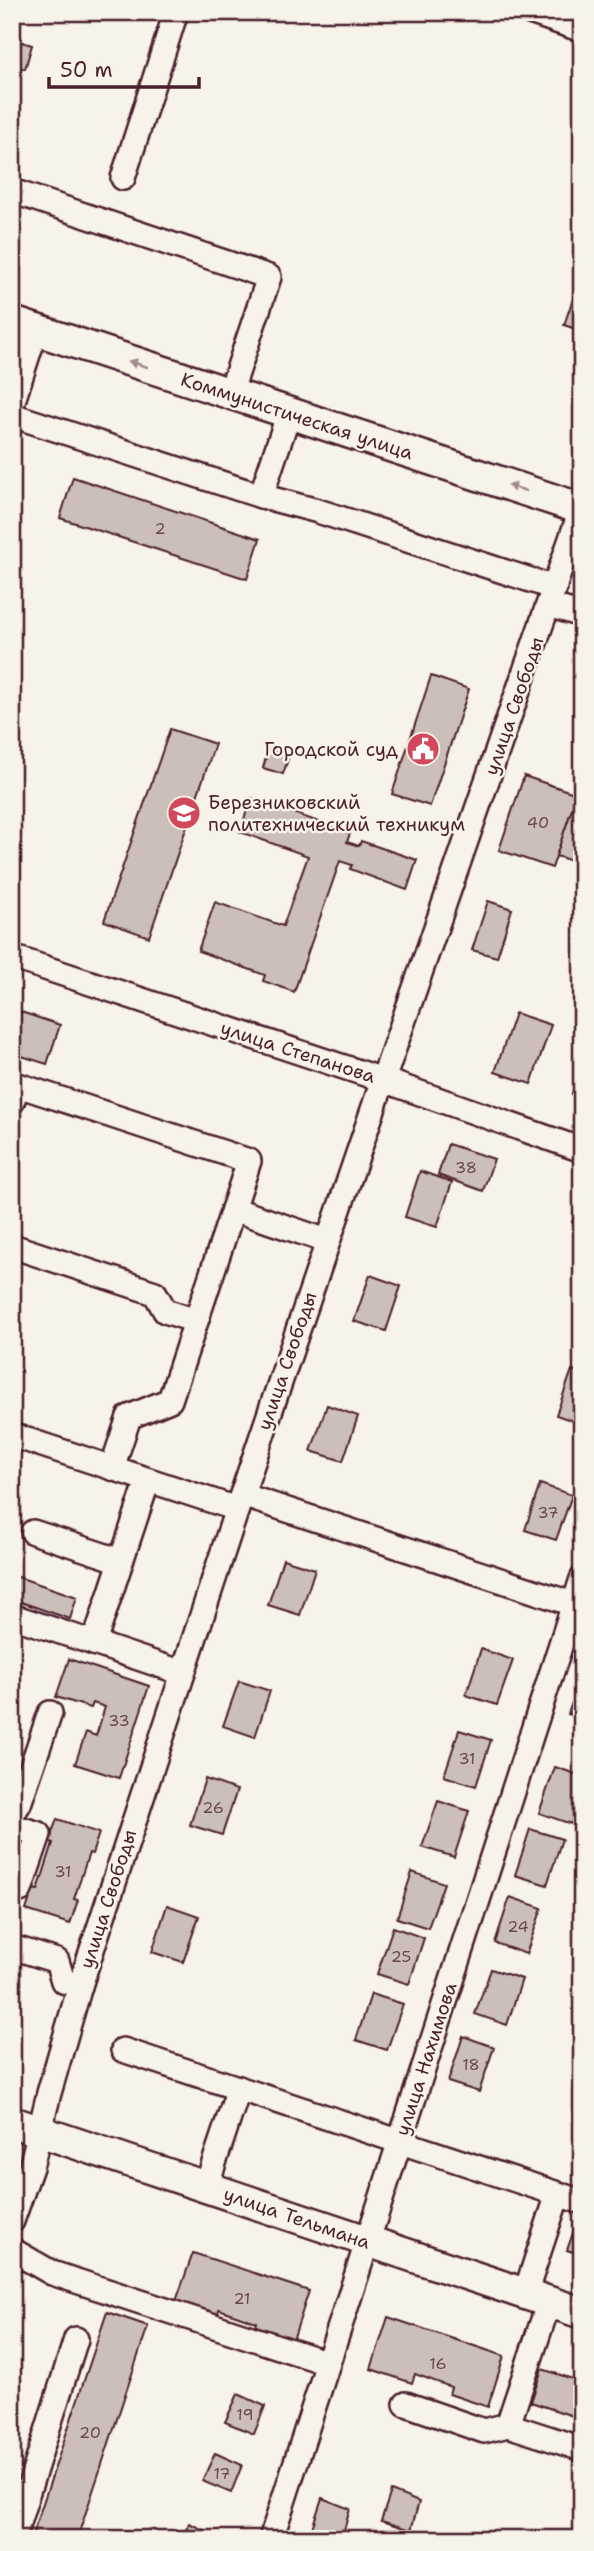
<svg xmlns="http://www.w3.org/2000/svg" width="594" height="2551" font-family="'Shantell Sans',sans-serif">
<style>
.building{fill:#ccbfb9;stroke:#4a1f2b;stroke-width:2}
.lines{fill:none;stroke-linecap:round;stroke-linejoin:round}
.minor-casing{stroke:#4a1f2b;stroke-width:28}
.major-casing{stroke:#4a1f2b;stroke-width:35}
.minor{stroke:#f7f3e8;stroke-width:23}
.major{stroke:#f7f3e8;stroke-width:30}
.oneway{fill:#a0898a}
.labels{text-anchor:middle;dominant-baseline:central;stroke-width:5;stroke-linejoin:round;paint-order:stroke}
.number-label{font-size:16px;fill:#6a474e}
.street-label{font-size:19px;fill:#4a1f2b;stroke:#f7f3e8}
.poi-label{font-size:19px;fill:#4a1f2b;stroke:#f7f3e8;text-anchor:end}
</style>
<rect width="100%" height="100%" fill="#f7f3e8"/>
<filter id="ink" filterUnits="userSpaceOnUse"><feTurbulence type="fractalNoise" baseFrequency=".0143" numOctaves="2"/><feDisplacementMap in="SourceGraphic" scale="14" xChannelSelector="R" yChannelSelector="G"/><feConvolveMatrix kernelMatrix="1 2 1 2 8 2 1 2 1" color-interpolation-filters="sRGB"/></filter>
<g filter="url(#ink)">
<g class="building">
<path d="M12,39L32,45L25,69L12,65Z"/>
<path d="M582,272V331L564,325Z"/>
<path d="M73,477L260,539L247,579L60,518Z"/>
<path d="M431,676L469,689L430,806L392,794Z"/>
<path d="M170,729L215,744L149,937L104,921Z"/>
<path d="M268,750L289,756L283,774L263,768Z"/>
<path d="M524,776L577,794L552,868L499,850Z"/>
<path d="M577,794L582,795V864L556,856Z"/>
<path d="M251,798L350,833L347,842L359,846L361,841L417,860L407,890L350,869L352,865L340,861L294,992L263,981L265,975L198,951L215,902L283,926L308,856L240,832Z"/>
<path d="M488,901L512,909L497,957L472,950Z"/>
<path d="M12,1009L60,1025L47,1064L12,1053Z"/>
<path d="M515,1013L551,1025L531,1084L495,1072Z"/>
<path d="M582,1066V1098L572,1094Z"/>
<path d="M448,1144L494,1159L483,1191L438,1175Z"/>
<path d="M420,1171L452,1182L437,1227L405,1217Z"/>
<path d="M582,1194V1226L572,1222Z"/>
<path d="M370,1275L401,1286L386,1331L354,1321Z"/>
<path d="M572,1370L582,1373V1424L556,1415Z"/>
<path d="M327,1405L358,1416L343,1461L311,1451Z"/>
<path d="M540,1484L572,1495L556,1540L525,1530Z"/>
<path d="M283,1559L315,1569L300,1615L268,1605Z"/>
<path d="M12,1575L77,1597L70,1619L12,1599Z"/>
<path d="M481,1649L513,1660L497,1705L466,1695Z"/>
<path d="M69,1659L149,1686L119,1778L75,1764L86,1732L96,1736L105,1707L93,1703L91,1708L56,1697Z"/>
<path d="M582,1674V1719L568,1714Z"/>
<path d="M239,1681L270,1691L255,1737L223,1726Z"/>
<path d="M459,1730L491,1740L476,1786L444,1776Z"/>
<path d="M555,1767L582,1776V1791L571,1824L539,1813Z"/>
<path d="M205,1779L237,1790L222,1835L190,1825Z"/>
<path d="M438,1801L469,1811L454,1857L422,1847Z"/>
<path d="M57,1819L99,1833L92,1854L89,1853L74,1899L78,1900L70,1924L26,1910L33,1889L38,1890L53,1843L49,1841Z"/>
<path d="M530,1829L562,1839L547,1885L515,1875Z"/>
<path d="M412,1872L444,1883L428,1928L397,1918Z"/>
<path d="M510,1897L542,1908L526,1954L495,1943Z"/>
<path d="M167,1905L199,1916L183,1962L152,1952Z"/>
<path d="M393,1927L424,1938L409,1984L377,1974Z"/>
<path d="M491,1969L522,1979L507,2025L475,2014Z"/>
<path d="M371,1994L403,2004L387,2050L356,2040Z"/>
<path d="M463,2036L494,2047L479,2092L448,2082Z"/>
<path d="M579,2216L582,2217V2255L567,2250Z"/>
<path d="M193,2253L309,2291L292,2343L254,2330L256,2322L219,2309L217,2318L175,2304Z"/>
<path d="M107,2312L148,2326L77,2539H31Z"/>
<path d="M388,2317L504,2356L488,2407L449,2394L451,2387L415,2374L412,2383L371,2369Z"/>
<path d="M542,2369L582,2382V2419L531,2402Z"/>
<path d="M238,2394L265,2406L254,2434L225,2422Z"/>
<path d="M215,2453L242,2465L231,2493L202,2481Z"/>
<path d="M391,2491L419,2502L411,2530L381,2521Z"/>
<path d="M322,2498L350,2509L342,2537L312,2528Z"/>
<path d="M189,2523L216,2536L215,2539H182Z"/>
</g>
<g class="lines">
<defs>
<g id="minor">
<path d="M530,12L582,30"/>
<path d="M123,178L176,12"/>
<path d="M12,191L269,277L230,394"/>
<path d="M12,404L36,330"/>
<path d="M12,415L261,496L318,511L555,588"/>
<path d="M261,496L289,413"/>
<path d="M549,605L582,615"/>
<path d="M12,957L383,1080L582,1150"/>
<path d="M12,1102L18,1085L249,1161L170,1400L129,1417L112,1468"/>
<path d="M233,1209L327,1241"/>
<path d="M12,1246L155,1293L165,1311L196,1321"/>
<path d="M12,1435L237,1509"/>
<path d="M148,1480L94,1643L183,1673"/>
<path d="M242,1495L582,1607"/>
<path d="M33,1532L121,1561"/>
<path d="M12,1616L94,1643"/>
<path d="M12,1814L19,1804L50,1713"/>
<path d="M12,1826L39,1834L20,1890"/>
<path d="M12,1947L57,1961L63,1981L80,1986"/>
<path d="M123,2050L582,2202"/>
<path d="M206,2187L239,2088"/>
<path d="M12,2221L31,2167L49,2093L80,1986L237,1509L383,1080L582,507"/>
<path d="M12,2250L52,2273L328,2363"/>
<path d="M525,2294L558,2194"/>
<path d="M549,2302L508,2425L582,2449"/>
<path d="M406,2404L484,2431L508,2425"/>
<path d="M13,2539L76,2339"/>
<path d="M271,2539L582,1579"/>
</g>
<g id="major">
<path d="M12,322L582,509"/>
<path d="M12,2122L582,2313"/>
</g>
</defs>
<use href="#minor" class="minor-casing"/>
<use href="#major" class="major-casing"/>
<use href="#minor" class="minor"/>
<use href="#major" class="major"/>
</g>
<defs><path id="oneway-solid" d="M-6-.8H1V-3.2L6.5 0L1 3.2V.8H-6Z" transform="scale(1.75)"/></defs>
<g class="oneway">
<use href="#oneway-solid" transform="translate(138 364) rotate(-162)"/>
<use href="#oneway-solid" transform="translate(517 488) rotate(-162)"/>
</g>
</g>
<defs>
<symbol id="civic-disc" viewBox="-11 -11 22 22"><circle r="9.5" fill="#d1495b" stroke="#f7f3e8"/><path d="M-.6-6.5H3V-4.5H.6V-3L4-1V1h2V6H-6V1h2V-1L-.6-3ZM-1.2 2.5V6h2.4V2.5Z" fill="#fff"/></symbol>
<symbol id="university-disc" viewBox="-11 -11 22 22"><circle r="9.5" fill="#d1495b" stroke="#f7f3e8"/><path d="M0-5L7-2L0 1L-7-2ZM-4 1L0 2.5L4 1V4Q0 6-4 4Z" fill="#fff"/></symbol>
</defs>
<g fill-rule="evenodd">
<use href="#civic-disc" x="404" y="730" width="38" height="38"/>
<use href="#university-disc" x="165" y="794" width="38" height="38"/>
</g>
<g class="labels">
<g class="number-label">
<text x="160" y="528">2</text>
<text x="538" y="822">40</text>
<text x="466" y="1167">38</text>
<text x="548" y="1512">37</text>
<text x="119" y="1720">33</text>
<text x="467" y="1758">31</text>
<text x="213" y="1807">26</text>
<text x="63" y="1871">31</text>
<text x="518" y="1926">24</text>
<text x="401" y="1956">25</text>
<text x="471" y="2064">18</text>
<text x="242" y="2298">21</text>
<text x="438" y="2363">16</text>
<text x="245" y="2414">19</text>
<text x="90" y="2432">20</text>
<text x="222" y="2473">17</text>
</g>
<g class="street-label">
<text transform="translate(297 416) rotate(18)">Коммунистическая улица</text>
<text transform="translate(514 706) rotate(-71)">улица Свободы</text>
<text transform="translate(298 1052) rotate(18)">улица Степанова</text>
<text transform="translate(287 1361) rotate(-71)">улица Свободы</text>
<text transform="translate(108 1899) rotate(-72)">улица Свободы</text>
<text transform="translate(426 2059) rotate(-72)">улица Нахимова</text>
<text transform="translate(297 2218) rotate(19)">улица Тельмана</text>
</g>
<g class="poi-label">
<text x="398" y="749">Городской суд</text>
<text x="208" y="802" text-anchor="start">Березниковский<tspan x="208" dy="22">политехнический техникум</tspan></text>
</g>
</g>
<rect width="594" height="2551" fill="none" stroke="#f7f3e8" stroke-width="42"/>
<rect x="21" y="21" width="552" height="2509" fill="none" stroke="#4a1f2b" stroke-width="2.5" filter="url(#ink)"/>
<path d="M49 77v10h150v-10" fill="none" stroke="#4a1f2b" stroke-width="3.5"/>
<text x="60" y="77" font-size="21" fill="#4a1f2b" stroke="#f7f3e8" stroke-width="5" paint-order="stroke">50 m</text>
</svg>
